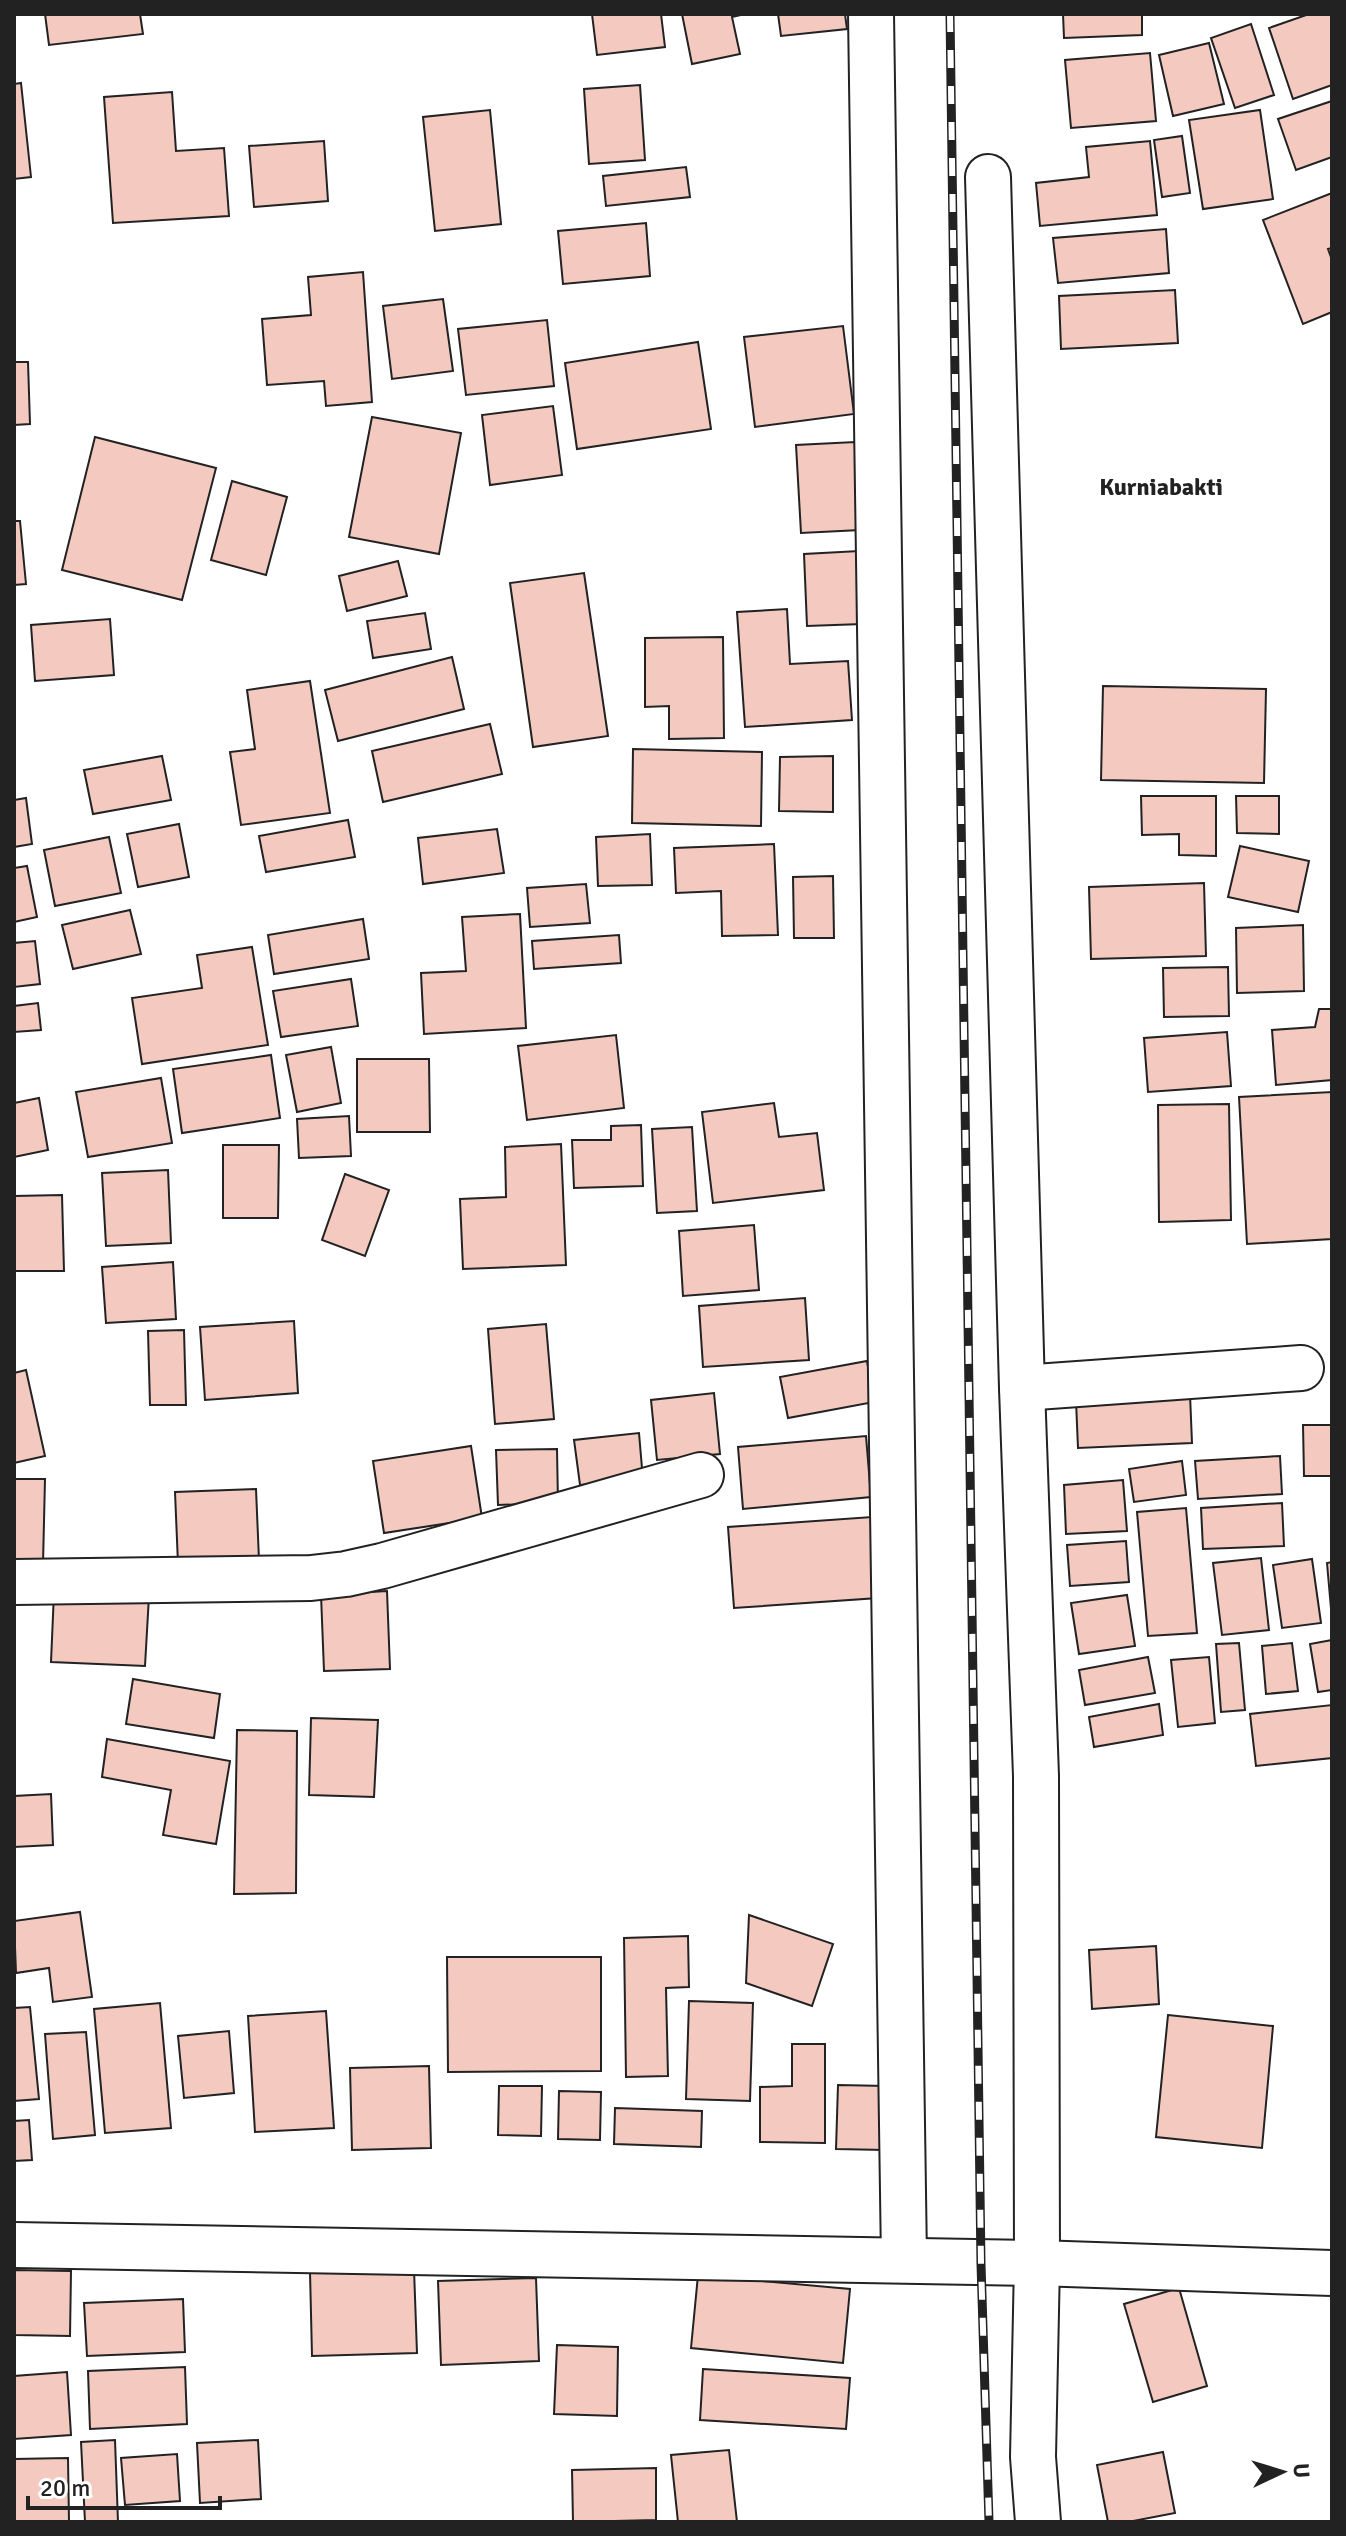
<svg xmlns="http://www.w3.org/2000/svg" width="1346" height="2536" font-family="Signika,sans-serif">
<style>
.building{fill:#f3c9c0;stroke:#222;stroke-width:2}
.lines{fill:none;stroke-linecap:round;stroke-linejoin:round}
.street-casing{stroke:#222;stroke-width:48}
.street{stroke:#fff;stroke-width:44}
.rail-casing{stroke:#222;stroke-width:9}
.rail{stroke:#fff;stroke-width:6;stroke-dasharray:18;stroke-linecap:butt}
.labels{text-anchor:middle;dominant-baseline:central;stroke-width:6;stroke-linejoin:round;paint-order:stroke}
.quarter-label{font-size:24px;font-weight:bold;fill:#222;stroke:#fff}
</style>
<rect width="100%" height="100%" fill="#fff"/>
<g class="building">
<path d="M45,14H140L143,34L49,45Z"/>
<path d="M592,14H661L665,47L597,55Z"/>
<path d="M682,14H745L732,17L740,54L692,64Z"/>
<path d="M778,14H845L847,29L781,36Z"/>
<path d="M1063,14H1142V35L1064,38Z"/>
<path d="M1309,14H1332V85L1293,99L1269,28Z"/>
<path d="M1251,24L1274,95L1235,108L1211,38Z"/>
<path d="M1209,43L1224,104L1173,116L1159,55Z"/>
<path d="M1150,53L1156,121L1071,128L1065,60Z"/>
<path d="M21,83L31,177L14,179V84Z"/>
<path d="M640,85L645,160L589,164L584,89Z"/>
<path d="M172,92L176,151L224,148L229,216L113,223L104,97Z"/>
<path d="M1332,101V157L1296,170L1278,119Z"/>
<path d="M490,110L501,224L435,231L423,117Z"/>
<path d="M1260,110L1273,199L1203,209L1189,120Z"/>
<path d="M1182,136L1190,193L1162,197L1154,140Z"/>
<path d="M324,141L328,201L254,207L249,146Z"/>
<path d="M1150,141L1157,215L1040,226L1036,183L1089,177L1086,147Z"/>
<path d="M686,167L690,197L606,206L603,176Z"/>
<path d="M1332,193V248L1328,249L1332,260V312L1303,324L1263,220Z"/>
<path d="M646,223L650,276L563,284L558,231Z"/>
<path d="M1166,229L1169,273L1058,283L1053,238Z"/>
<path d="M363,272L372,402L326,406L324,381L267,385L262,319L311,315L308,277Z"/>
<path d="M1175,290L1178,343L1061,349L1059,296Z"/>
<path d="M443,299L453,371L392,379L383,306Z"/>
<path d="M547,320L554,386L466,395L458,329Z"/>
<path d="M843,326L854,414L755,427L744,337Z"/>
<path d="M698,342L711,429L577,449L565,363Z"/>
<path d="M14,362H28L30,424L14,425Z"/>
<path d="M553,406L562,475L490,485L482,415Z"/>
<path d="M372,417L461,433L439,554L349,537Z"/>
<path d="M95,437L216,468L182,600L62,570Z"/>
<path d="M855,442L860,530L801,533L796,445Z"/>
<path d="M232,481L287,497L266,575L211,560Z"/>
<path d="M14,521H20L26,584L14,585Z"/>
<path d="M859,551L862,624L807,626L804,554Z"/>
<path d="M398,561L407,596L347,611L339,576Z"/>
<path d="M584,573L608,736L533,747L510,583Z"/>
<path d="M787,609L790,664L848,661L852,720L745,727L737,612Z"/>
<path d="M425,613L431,649L373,658L367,621Z"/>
<path d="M110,619L114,675L35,681L31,625Z"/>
<path d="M723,637L724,738L669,739V706L645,707V638Z"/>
<path d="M452,657L464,709L338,741L325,690Z"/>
<path d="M310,681L330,813L241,825L230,752L255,749L247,690Z"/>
<path d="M1103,686L1266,689L1264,783L1101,780Z"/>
<path d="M490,724L502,774L383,802L372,751Z"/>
<path d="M633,749L762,752L761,826L632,823Z"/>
<path d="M162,756L171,800L93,814L84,770Z"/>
<path d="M833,756V812L779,811L780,757Z"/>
<path d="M1141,796H1216V856L1179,855V834L1142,835Z"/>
<path d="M1236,796H1279V834L1237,833Z"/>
<path d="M26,798L32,844L14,847V800Z"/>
<path d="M348,820L355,857L266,872L259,836Z"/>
<path d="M179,824L189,877L138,887L127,834Z"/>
<path d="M497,829L504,873L423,884L418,838Z"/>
<path d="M650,834L652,885L598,886L596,837Z"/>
<path d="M109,837L121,893L55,906L44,850Z"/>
<path d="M774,844L778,935L722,936L721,891L676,893L674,848Z"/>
<path d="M1240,846L1309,861L1298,912L1228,897Z"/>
<path d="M27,866L37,917L14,922V868Z"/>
<path d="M833,876L834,938H794L793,877Z"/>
<path d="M1204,883L1206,956L1091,959L1089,887Z"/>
<path d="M586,884L590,923L530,927L527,888Z"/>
<path d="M130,910L141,954L73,969L62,925Z"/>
<path d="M520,914L526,1028L424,1034L421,973L466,971L462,917Z"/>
<path d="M363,919L369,959L274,974L268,935Z"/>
<path d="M1303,925L1304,991L1237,993L1236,928Z"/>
<path d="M619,935L621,963L534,969L532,941Z"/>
<path d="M35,941L40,984L14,987V943Z"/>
<path d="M252,947L268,1045L142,1064L132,998L202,988L197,955Z"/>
<path d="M1228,967L1229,1016L1164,1017L1163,968Z"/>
<path d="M351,979L358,1026L281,1037L273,991Z"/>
<path d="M38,1003L41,1030L14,1032V1006Z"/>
<path d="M1319,1009H1332V1080L1276,1085L1272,1030L1315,1027Z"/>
<path d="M1227,1032L1231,1086L1148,1092L1144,1038Z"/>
<path d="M616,1035L624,1108L527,1120L518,1046Z"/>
<path d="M331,1047L341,1103L297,1112L286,1055Z"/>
<path d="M271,1055L280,1118L182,1133L173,1069Z"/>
<path d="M357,1059H429L430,1132H357Z"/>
<path d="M161,1078L172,1143L88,1157L76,1092Z"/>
<path d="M1332,1092V1239L1247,1244L1239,1097Z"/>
<path d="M39,1098L48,1150L14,1157V1103Z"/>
<path d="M774,1103L779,1137L817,1133L824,1190L713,1203L702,1112Z"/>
<path d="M1229,1104L1231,1220L1159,1222L1158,1105Z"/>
<path d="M349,1116L351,1156L299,1158L297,1119Z"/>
<path d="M641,1125L643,1186L574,1188L572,1140H611V1126Z"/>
<path d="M692,1127L697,1211L657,1213L652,1129Z"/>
<path d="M561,1144L566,1265L463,1269L460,1199L506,1197L505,1147Z"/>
<path d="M223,1145H279L278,1218H223Z"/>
<path d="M168,1170L171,1243L106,1246L102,1173Z"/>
<path d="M345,1174L389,1190L365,1256L322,1240Z"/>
<path d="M62,1195L64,1271H14V1196Z"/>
<path d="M754,1225L759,1290L683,1296L679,1231Z"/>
<path d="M173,1262L176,1319L106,1323L102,1267Z"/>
<path d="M805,1298L809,1360L703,1367L699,1306Z"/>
<path d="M294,1321L298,1393L205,1400L200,1327Z"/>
<path d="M546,1324L554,1419L495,1424L488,1329Z"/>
<path d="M184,1330L186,1405H150L148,1331Z"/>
<path d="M867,1361L874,1402L788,1418L780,1377Z"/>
<path d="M26,1370L45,1456L14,1463V1373Z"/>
<path d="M714,1393L720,1454L657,1460L651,1400Z"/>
<path d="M1190,1394L1192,1443L1078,1448L1076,1401Z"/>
<path d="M1303,1425H1332V1476H1304Z"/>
<path d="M639,1433L643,1480L580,1485L574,1440Z"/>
<path d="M866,1436L871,1497L743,1509L738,1447Z"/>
<path d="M471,1446L482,1518L384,1533L373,1461Z"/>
<path d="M557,1449L558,1503L498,1505L496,1450Z"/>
<path d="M1280,1456L1282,1494L1198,1499L1195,1461Z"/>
<path d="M1182,1461L1186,1495L1134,1502L1129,1469Z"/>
<path d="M14,1479H45L43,1564H14Z"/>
<path d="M1123,1480L1127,1531L1066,1534L1064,1485Z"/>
<path d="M256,1489L259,1560L178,1564L175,1492Z"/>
<path d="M1282,1503L1284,1546L1203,1549L1201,1508Z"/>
<path d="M1186,1508L1197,1633L1148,1636L1137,1512Z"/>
<path d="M872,1517L878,1598L734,1608L728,1527Z"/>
<path d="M1126,1541L1129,1582L1070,1586L1067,1545Z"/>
<path d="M1261,1558L1269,1630L1222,1635L1213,1563Z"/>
<path d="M1312,1559L1321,1623L1282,1628L1273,1565Z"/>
<path d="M1332,1562V1620L1327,1563Z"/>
<path d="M387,1591L390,1669L324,1671L321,1595Z"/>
<path d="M54,1592L149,1596L145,1666L51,1662Z"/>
<path d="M1127,1595L1135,1646L1079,1654L1071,1603Z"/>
<path d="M1332,1640V1690L1318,1692L1310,1644Z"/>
<path d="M1239,1643L1245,1710L1221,1712L1216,1644Z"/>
<path d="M1292,1643L1298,1691L1266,1694L1262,1646Z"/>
<path d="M1148,1657L1155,1693L1085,1705L1079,1670Z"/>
<path d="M1209,1657L1215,1723L1178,1727L1171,1660Z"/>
<path d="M133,1679L220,1694L214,1738L126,1724Z"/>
<path d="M1159,1704L1163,1735L1094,1747L1089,1717Z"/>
<path d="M1332,1705V1758L1256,1766L1250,1714Z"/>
<path d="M311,1718L378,1720L374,1797L309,1795Z"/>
<path d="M237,1730L297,1731L296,1893L234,1894Z"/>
<path d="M107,1739L230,1761L216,1844L163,1835L171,1790L102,1777Z"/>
<path d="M51,1794L53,1845L14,1847V1796Z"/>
<path d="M80,1912L92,1997L53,2002L49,1968L16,1973L14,1921Z"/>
<path d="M749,1915L833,1944L812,2006L746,1983Z"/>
<path d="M688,1936L689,1987L666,1988L668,2076L626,2077L624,1938Z"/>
<path d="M1156,1946L1159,2004L1092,2009L1089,1950Z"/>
<path d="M447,1957H601V2071L448,2072Z"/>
<path d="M689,2001L753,2003L750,2101L686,2099Z"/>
<path d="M160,2003L171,2128L105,2133L94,2009Z"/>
<path d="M30,2007L39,2099L14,2101V2008Z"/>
<path d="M326,2011L334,2128L255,2132L248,2016Z"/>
<path d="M1168,2015L1273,2026L1262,2148L1156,2137Z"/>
<path d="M229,2031L234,2093L184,2098L178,2036Z"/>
<path d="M86,2032L95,2135L53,2139L45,2034Z"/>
<path d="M792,2044H825V2143L760,2142V2087L792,2086Z"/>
<path d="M429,2066L431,2148L352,2150L350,2068Z"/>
<path d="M838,2085L887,2086L885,2150L836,2149Z"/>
<path d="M499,2086H542L541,2136L498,2135Z"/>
<path d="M559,2091L601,2092L600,2140L558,2139Z"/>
<path d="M615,2108L702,2111L701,2147L614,2144Z"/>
<path d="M29,2120L32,2160L14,2161V2121Z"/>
<path d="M414,2269L417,2353L312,2356L310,2272Z"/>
<path d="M14,2270L71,2271L70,2336L14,2335Z"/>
<path d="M698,2275L850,2289L843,2363L691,2348Z"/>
<path d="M536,2278L539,2361L441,2365L438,2281Z"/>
<path d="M1179,2288L1207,2386L1153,2402L1124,2304Z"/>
<path d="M183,2299L185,2352L87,2356L84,2303Z"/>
<path d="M557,2345L618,2347L617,2416L554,2414Z"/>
<path d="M185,2367L187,2424L90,2429L88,2371Z"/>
<path d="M703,2369L850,2378L846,2429L700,2420Z"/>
<path d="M67,2372L71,2435L14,2439V2376Z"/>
<path d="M115,2440L118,2522H85L81,2442Z"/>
<path d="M258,2440L261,2499L200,2503L197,2443Z"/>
<path d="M729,2450L737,2522H678L671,2455Z"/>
<path d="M1163,2452L1175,2513L1128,2522H1108L1097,2465Z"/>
<path d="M177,2454L180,2501L125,2505L121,2458Z"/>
<path d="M68,2458L69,2522H14V2459Z"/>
<path d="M656,2468V2520L573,2522L572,2470Z"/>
</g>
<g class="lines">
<defs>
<g id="street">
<path d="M871,14L904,2260"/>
<path d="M988,177L1022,1388L1036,1776L1037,2263L1033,2457L1038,2522"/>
<path d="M1022,1388L1301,1368"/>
<path d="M14,1582L311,1578L346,1574L382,1566L701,1475"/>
<path d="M14,2245L1037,2263L1332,2273"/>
</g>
</defs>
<use href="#street" class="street-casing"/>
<use href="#street" class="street"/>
<defs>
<path id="rail" d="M950,14L981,2264L989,2522"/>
</defs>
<use href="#rail" class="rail-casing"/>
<use href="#rail" class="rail"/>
</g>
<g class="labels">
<g class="quarter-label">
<text x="1161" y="487">Kurniabakti</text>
</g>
</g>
<rect width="1346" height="2536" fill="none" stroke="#222222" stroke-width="32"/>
<g transform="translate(1282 2472) rotate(86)" stroke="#ffffff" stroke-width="6" paint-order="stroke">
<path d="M0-6L14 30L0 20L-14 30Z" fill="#222222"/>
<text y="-12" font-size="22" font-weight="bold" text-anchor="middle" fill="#222222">U</text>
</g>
<path d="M28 2496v12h192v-12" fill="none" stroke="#222222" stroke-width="4"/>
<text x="40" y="2496" font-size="24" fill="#222222" stroke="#ffffff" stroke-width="6" paint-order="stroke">20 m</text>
</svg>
